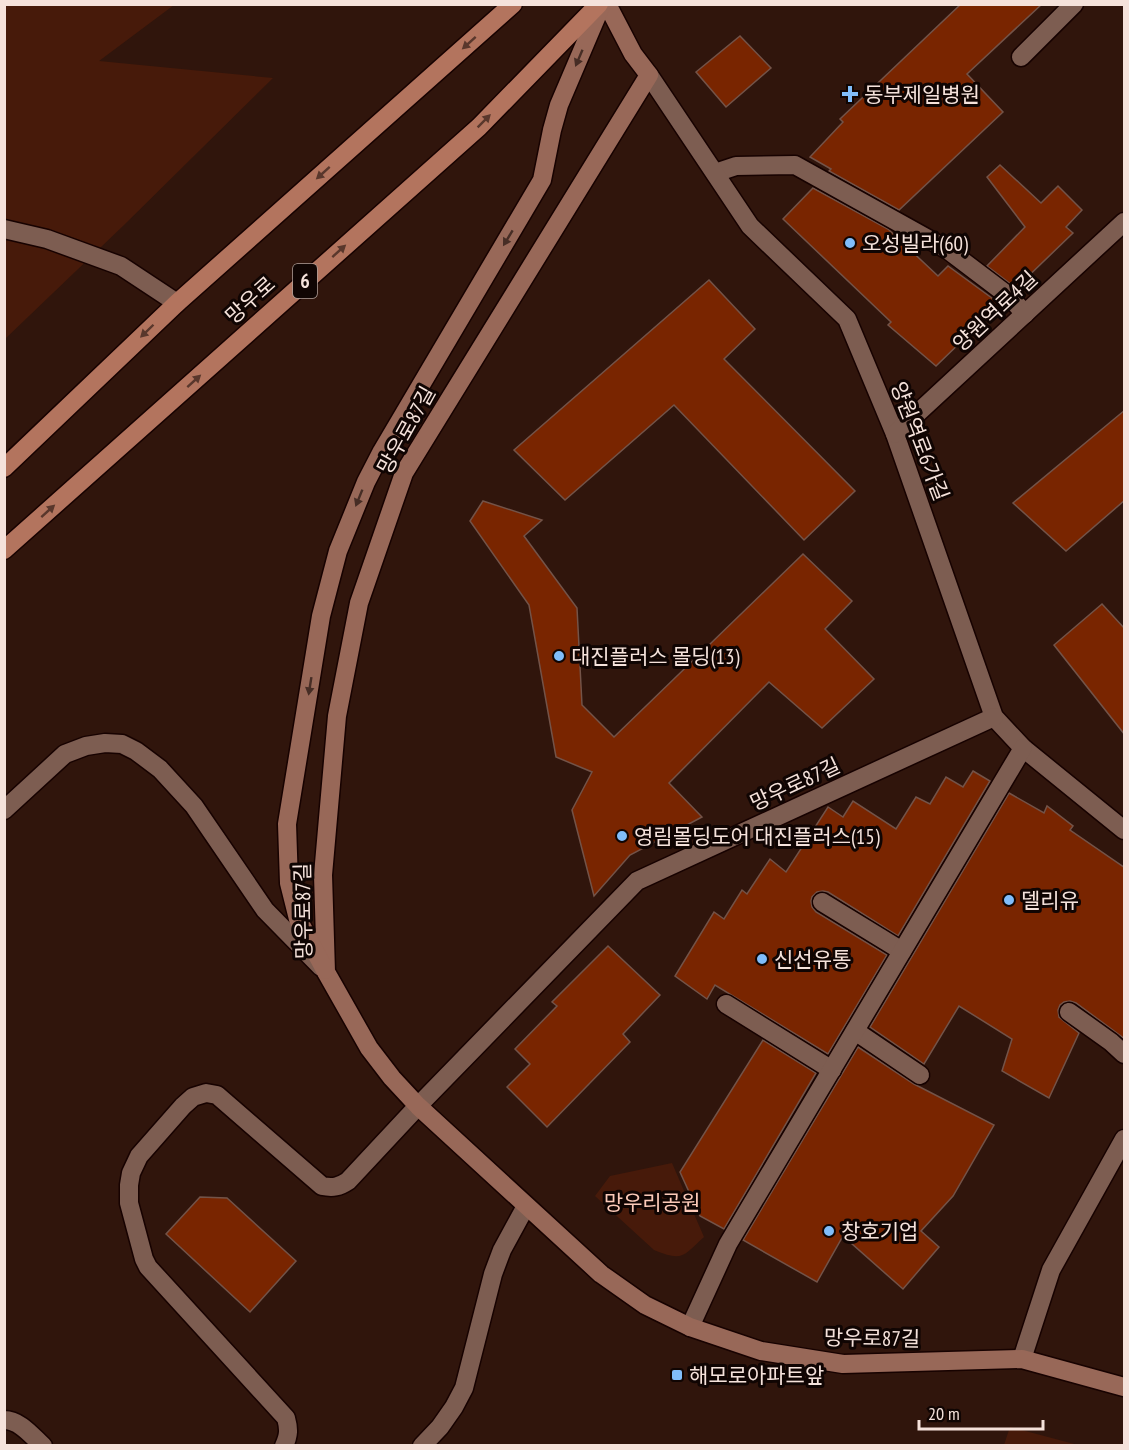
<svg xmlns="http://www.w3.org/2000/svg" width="1129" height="1450" font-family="'PT Sans Narrow','Noto Sans KR',sans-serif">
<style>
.green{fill:#471a0a}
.building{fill:#792500;stroke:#735348;stroke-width:1.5}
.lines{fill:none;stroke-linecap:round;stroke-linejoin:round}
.lane-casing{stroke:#170200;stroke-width:21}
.street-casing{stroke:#170200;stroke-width:21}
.secondary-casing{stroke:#170200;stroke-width:21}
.primary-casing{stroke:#170200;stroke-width:21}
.lane{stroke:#7d5d51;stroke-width:18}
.street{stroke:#7d5d51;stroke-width:18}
.secondary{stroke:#986858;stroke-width:18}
.primary{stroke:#b3745e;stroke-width:18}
.oneway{fill:#59372c}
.oneway2{fill:#462d25}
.poi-dot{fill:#80bdfa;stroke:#100503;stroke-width:2}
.labels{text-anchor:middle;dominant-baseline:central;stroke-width:6;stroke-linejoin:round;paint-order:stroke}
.shield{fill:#100503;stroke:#b0a09a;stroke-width:1.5}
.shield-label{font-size:20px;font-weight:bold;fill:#f5e2db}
.poi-label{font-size:21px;fill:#f5e2db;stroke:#100503;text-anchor:start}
.street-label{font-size:21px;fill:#f5e2db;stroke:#100503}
.park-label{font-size:21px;fill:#fbc9b8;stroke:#100503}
</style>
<rect width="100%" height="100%" fill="#30150c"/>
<g class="green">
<path d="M5,5H174L99,61L273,78L124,225L5,339Z"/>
<path d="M672,1163L704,1237C683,1256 683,1262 654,1250L595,1196L610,1176Z"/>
<path d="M1010,1427L1078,1445H1004Z"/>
</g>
<g class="building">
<path d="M961,4H1042L967,74L1003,112L899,210L829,171L831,169L810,157L843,122L840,119Z"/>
<path d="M740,36L771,68L726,107L696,72Z"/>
<path d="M1000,165L1041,203L1058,186L1082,210L1066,227L1073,233L1016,288L987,266L1025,227L987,177Z"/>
<path d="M813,188L888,229L938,276L948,266L1000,304L936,366L888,325L891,322L783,219Z"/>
<path d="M709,280L755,329L724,359L855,491L804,540L674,405L565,500L514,450Z"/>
<path d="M1125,410V500L1066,551L1013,503Z"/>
<path d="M483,501L542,520L524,536L577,608L582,705L614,737L803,554L852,601L825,629L874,679L822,728L769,682L669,783L702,817L630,855L594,896L572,810L592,772L556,757L529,605L470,521Z"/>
<path d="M1102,604L1125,629V735L1054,645Z"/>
<path d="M973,771L990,781L898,936L828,892L823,891L817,892L812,897L811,901L812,907L816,912L887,955L828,1054L715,985L707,999L675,976L714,912L724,919L742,890L747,894L770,859L786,872L828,807L843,817L853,801L896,829L916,797L930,804L946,777L963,787Z"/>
<path d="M1009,793L1044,813L1047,806L1073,826L1070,830L1125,868V1039L1076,1003L1070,1001L1064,1002L1060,1005L1058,1010L1059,1017L1079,1033L1049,1098L1002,1071L1012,1039L959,1006L924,1064L870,1027Z"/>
<path d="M608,946L660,995L623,1034L630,1042L547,1127L507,1087L530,1064L515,1049L557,1006L552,1002Z"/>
<path d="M763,1040L816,1073L724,1229L700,1216L680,1172Z"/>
<path d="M858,1047L914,1084L994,1125L953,1196L921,1231L939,1247L903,1289L843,1236L817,1282L743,1240Z"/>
<path d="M200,1197L227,1198L296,1261L250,1312L166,1234Z"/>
</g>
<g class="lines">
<defs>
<g id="lane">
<path d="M715,173L736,166L795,165L948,250L1010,297L1025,314"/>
<path d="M4,229L47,239L121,266L177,303"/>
<path d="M822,902L902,951"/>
<path d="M726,1004L832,1070"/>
<path d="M1069,1012L1111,1042L1124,1054"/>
<path d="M855,1031L920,1075"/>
<path d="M4,1420C20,1420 32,1436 43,1446"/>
<path d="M284,1446C289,1435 289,1429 286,1418L148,1267L144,1259L129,1203V1185L131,1173L139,1156L183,1106L193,1097L206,1093L217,1095L322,1186C333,1188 339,1187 348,1181L418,1106"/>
<path d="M422,1446L440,1427L454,1407L464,1388L493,1274L502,1250L526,1206"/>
</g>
<g id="street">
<path d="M1021,57L1074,4"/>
<path d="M649,75L750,226L847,319L895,434L994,717L1023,748L1124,830"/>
<path d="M895,434L1124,222"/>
<path d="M4,810L65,754L86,746L105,743L122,744L136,751L160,769L194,806L265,910L321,967"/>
<path d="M418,1106L637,881L994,717"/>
<path d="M690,1327L728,1244L1023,748"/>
<path d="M1022,1359L1051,1270L1124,1139"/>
</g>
<g id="secondary">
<path d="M607,4L633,54L649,75L404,473L359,603L337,716L323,875L326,972L369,1048L392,1078L418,1106L601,1274L645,1305L690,1327L761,1351L843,1364L1022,1359L1124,1387"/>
<path d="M325,970L298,919L289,883L287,824L321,616L338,551L366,482L382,451L542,180L552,130L559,105L602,4"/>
</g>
<g id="primary">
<path d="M4,468L177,303L513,4"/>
<path d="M4,550L479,127L599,4"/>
</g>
</defs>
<use href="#lane" class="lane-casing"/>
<use href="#street" class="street-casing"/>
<use href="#secondary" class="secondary-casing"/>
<use href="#primary" class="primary-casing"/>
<use href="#lane" class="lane"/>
<use href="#street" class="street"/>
<use href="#secondary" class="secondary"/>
<use href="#primary" class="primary"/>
</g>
<defs><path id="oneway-solid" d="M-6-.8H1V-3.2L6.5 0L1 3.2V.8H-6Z" transform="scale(1.5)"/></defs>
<g class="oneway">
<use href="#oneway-solid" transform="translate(469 43) rotate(138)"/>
<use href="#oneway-solid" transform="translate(484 121) rotate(-45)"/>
<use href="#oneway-solid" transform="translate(323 173) rotate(138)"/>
<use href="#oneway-solid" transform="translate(339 251) rotate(-42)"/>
<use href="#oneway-solid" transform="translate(147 331) rotate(136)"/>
<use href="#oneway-solid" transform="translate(194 381) rotate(-42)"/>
<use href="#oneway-solid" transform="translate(48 511) rotate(-42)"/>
</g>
<g class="oneway2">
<use href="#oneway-solid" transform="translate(579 58) rotate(113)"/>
<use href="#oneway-solid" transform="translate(508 238) rotate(121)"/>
<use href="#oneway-solid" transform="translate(359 498) rotate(112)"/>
<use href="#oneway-solid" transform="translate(310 686) rotate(99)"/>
</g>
<g class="poi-dot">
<path d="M847 85h6v6h6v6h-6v6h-6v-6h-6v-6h6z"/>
<circle cx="850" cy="243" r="6"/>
<circle cx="559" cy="656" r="6"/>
<circle cx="622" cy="836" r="6"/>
<circle cx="1009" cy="900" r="6"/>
<circle cx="762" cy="959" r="6"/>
<circle cx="829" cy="1231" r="6"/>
<rect x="671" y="1369" width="12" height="12" rx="3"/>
</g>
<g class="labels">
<rect class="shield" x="293" y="264" width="24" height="34" rx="4.5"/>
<g class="shield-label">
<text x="305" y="281">6</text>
</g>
<g class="poi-label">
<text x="864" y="94">동부제일병원</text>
<text x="862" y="243">오성빌라(60)</text>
<text x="571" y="656">대진플러스 몰딩(13)</text>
<text x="634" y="836">영림몰딩도어 대진플러스(15)</text>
<text x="1021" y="900">델리유</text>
<text x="774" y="959">신선유통</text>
<text x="841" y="1231">창호기업</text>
<text x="689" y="1375">해모로아파트앞</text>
</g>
<g class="street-label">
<text transform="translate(250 300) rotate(-42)">망우로</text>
<text transform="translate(995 311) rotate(-43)">양원역로4길</text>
<text transform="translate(406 430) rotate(-61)">망우로87길</text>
<text transform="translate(920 441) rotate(69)">양원역로6가길</text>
<text transform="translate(795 784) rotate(-25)">망우로87길</text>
<text transform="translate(303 911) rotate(-91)">망우로87길</text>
<text transform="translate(872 1338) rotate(1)">망우로87길</text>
</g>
<g class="park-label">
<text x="652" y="1202">망우리공원</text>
</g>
</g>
<rect width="1129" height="1450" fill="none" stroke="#f5e2db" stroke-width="12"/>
<path d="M919 1420v9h124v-9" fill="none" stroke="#f5e2db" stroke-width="3"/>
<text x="928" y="1420" font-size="18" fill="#f5e2db" stroke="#100503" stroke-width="4.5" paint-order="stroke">20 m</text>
</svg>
